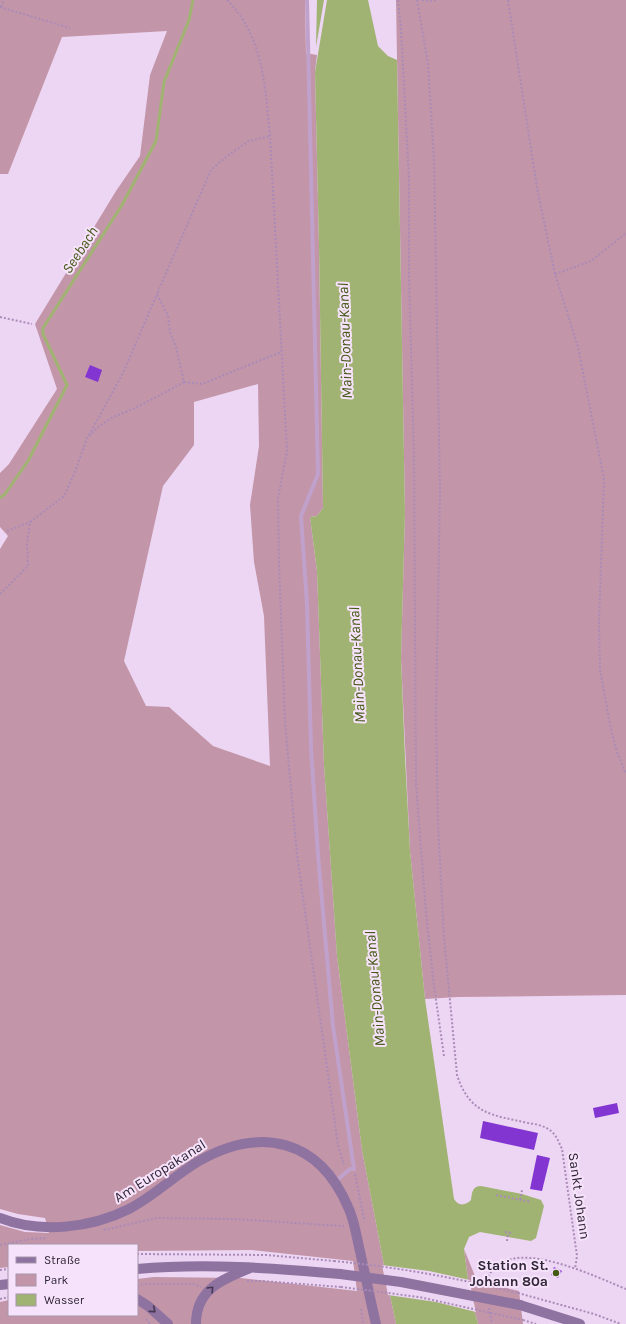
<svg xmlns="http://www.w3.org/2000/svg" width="626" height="1324" font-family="Karla,sans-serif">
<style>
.green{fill:#c395a8;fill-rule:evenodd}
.water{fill:#a0b372}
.pier{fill:#edd6f3}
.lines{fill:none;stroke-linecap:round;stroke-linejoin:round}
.stream{stroke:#a0b372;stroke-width:3}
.building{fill:#8335d2}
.path{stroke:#aa8bb8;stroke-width:2;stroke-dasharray:2 2;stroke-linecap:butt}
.lane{stroke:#c0a1cc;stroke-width:4}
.secondary{stroke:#8e72a0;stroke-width:10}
.path-bridge{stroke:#aa8bb8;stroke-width:2;stroke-dasharray:2 2;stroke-linecap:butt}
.secondary-bridge{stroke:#8e72a0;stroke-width:10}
.oneway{stroke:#463850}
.poi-dot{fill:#455a17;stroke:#f6e2fb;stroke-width:1.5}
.labels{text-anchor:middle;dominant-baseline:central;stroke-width:4;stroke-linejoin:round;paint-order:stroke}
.street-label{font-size:14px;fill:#2e2535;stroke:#f6e2fb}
.poi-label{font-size:14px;font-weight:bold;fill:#2e2535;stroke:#f6e2fb;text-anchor:end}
.water-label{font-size:15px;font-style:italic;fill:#455a17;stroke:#f6e2fb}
</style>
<rect width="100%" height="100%" fill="#edd6f3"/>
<g class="green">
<path d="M0,0H305L306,53L317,55L315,72L319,246L323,508L317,516L310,517L317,571L324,765L337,956L362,1150L387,1281L396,1324H0V1302L9,1300V1315H137V1279L154,1277L241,1278L357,1291L353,1261L252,1250L137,1251V1245H9V1267L0,1268V1225L25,1232L49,1233L45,1218L18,1214L0,1209V549L8,536L0,527V473L9,464L57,389L35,324L116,191L140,156L150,75L167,31L62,37L8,174H0ZM258,384L259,446L250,505L254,562L264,616L270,766L213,746L169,707L146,706L124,661L163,486L194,445V402Z"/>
<path d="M396,0H626V995L458,997L425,999L410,851L401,658L405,513Z"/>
<path d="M464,1249L477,1281L519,1291L523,1324H478L470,1295Z"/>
</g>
<g class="water">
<path d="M317,0H324L316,47Z"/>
<path d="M327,0H368L378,46L388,56L397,60L405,513L401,658L405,757L410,851L425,999L454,1199C458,1206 465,1206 471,1200C472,1193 472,1186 481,1186L522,1194L541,1200L544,1206L536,1238L531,1241L480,1232L469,1237L464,1249L470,1295L478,1324H396L387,1281L362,1150L337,956L324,765L317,571L310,517L317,516L323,508L319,246L315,72Z"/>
</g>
<path class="pier" d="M382,1265L429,1271L470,1280L472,1295L476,1312L436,1302L388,1295Z"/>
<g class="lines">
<path class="stream" d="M0,498L5,494L28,461L67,385L43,334V328L122,205L156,141L164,82L189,20L193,0"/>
</g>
<g class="building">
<path d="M90,365L102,370L98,382L85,377Z"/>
<path d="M617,1103L619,1113L595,1118L593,1108Z"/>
<path d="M483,1121L538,1133L534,1150L480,1138Z"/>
<path d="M537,1155L550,1158L542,1191L530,1189Z"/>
<path d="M554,1267L562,1271L558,1278L551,1275Z"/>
</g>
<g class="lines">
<g class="path">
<path d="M227,0C264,37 265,87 270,136L287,451L278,498L279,563L285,722L297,855L338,1145L344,1165"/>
<path d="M398,0L401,29L409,179V276L414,456L416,784L426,913L434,986L444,1056"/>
<path d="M417,0L428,64L434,160L440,492L436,713L438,825L444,937L457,1075C470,1115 493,1115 528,1123C536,1124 545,1126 551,1131C557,1136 559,1143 562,1149L577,1256L575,1269"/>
<path d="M422,0L428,1L436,0"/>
<path d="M508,0L537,188L555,274L578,347L604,479L599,622L600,670L611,730L617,752L626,774"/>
<path d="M0,7L70,28"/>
<path d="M1,7L4,0"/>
<path d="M555,274L591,261L626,233"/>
<path d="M0,317L32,324"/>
<path d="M184,382L202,384L281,352"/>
<path d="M89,435L123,373L157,294"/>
<path d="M7,531L30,522"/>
<path d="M0,594L28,566L27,544L30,522L64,496L75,472L87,438L97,428L113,417L133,409L162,394L184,382L176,347L170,332L168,316L157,294L211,170L227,156L249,141L270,136"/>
<path d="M355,1174L364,1219"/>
<path d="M496,1195L531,1202"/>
<path d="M520,1200L522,1190"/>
<path d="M104,1230L156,1218L233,1219L344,1226"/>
<path d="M505,1232L511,1233"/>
<path d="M507,1241L508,1233"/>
<path d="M0,1245L30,1239L46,1238"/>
<path d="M137,1254L266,1255L334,1261"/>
<path d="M0,1270L9,1269"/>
<path d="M247,1281H262L341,1287"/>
<path d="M137,1286L144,1284H193L201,1287"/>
<path d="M485,1288C486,1280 488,1274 494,1269C519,1239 596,1277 626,1289"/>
<path d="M518,1293L594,1314L621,1324"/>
<path d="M0,1299L9,1297"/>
<path d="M489,1308L492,1324"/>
<path d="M361,1309L363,1324"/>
<path d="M146,1319L150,1324"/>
<path d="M523,1320L536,1324"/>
</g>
<path class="lane" d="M307,0L318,474L301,516L307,605L311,748L318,855L333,1026L354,1169H350L335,1182"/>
<g class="secondary">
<path d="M0,1218C40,1234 91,1228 129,1209C154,1196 175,1175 199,1161C261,1126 319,1139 348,1207C354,1219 356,1234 359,1247C365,1273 370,1299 376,1324"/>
<path d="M137,1269C205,1263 273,1268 340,1274"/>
<path d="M0,1285L9,1284"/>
<path d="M137,1299L148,1306L168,1324"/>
<path d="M520,1305L580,1324"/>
<path d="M196,1324C196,1290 221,1280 248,1269"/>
</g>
<g class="path-bridge">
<path d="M334,1261C397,1267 457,1278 518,1293"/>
<path d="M341,1287L419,1297L523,1320"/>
</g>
<path class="secondary-bridge" d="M340,1274L401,1282L520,1305"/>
</g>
<defs><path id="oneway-chevron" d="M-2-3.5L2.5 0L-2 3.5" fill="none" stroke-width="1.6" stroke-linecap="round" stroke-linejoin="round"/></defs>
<g class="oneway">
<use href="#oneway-chevron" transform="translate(211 1289) rotate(-45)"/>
<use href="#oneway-chevron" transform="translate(153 1310) rotate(40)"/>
</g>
<circle class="poi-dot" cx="556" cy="1273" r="4"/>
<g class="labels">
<g class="street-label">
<text transform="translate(160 1171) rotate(-32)">Am Europakanal</text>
<text transform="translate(579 1196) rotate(82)">Sankt Johann</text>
</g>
<g class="poi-label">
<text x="548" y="1265">Station St.<tspan x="548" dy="16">Johann 80a</tspan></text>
</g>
<g class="water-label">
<text transform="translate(80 250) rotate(-57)">Seebach</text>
<text transform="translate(345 341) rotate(-92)">Main-Donau-Kanal</text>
<text transform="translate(357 665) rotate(-93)">Main-Donau-Kanal</text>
<text transform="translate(375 989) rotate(-95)">Main-Donau-Kanal</text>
</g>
</g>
<rect x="8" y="1244" width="130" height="72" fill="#f6e2fb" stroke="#a696ac"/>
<rect x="16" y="1257" width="20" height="6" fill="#8e72a0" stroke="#a696ac"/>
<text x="44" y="1264" font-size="12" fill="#2e2535">Straße</text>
<rect x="16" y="1274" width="20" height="12" fill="#c395a8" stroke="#a696ac"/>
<text x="44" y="1284" font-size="12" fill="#2e2535">Park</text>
<rect x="16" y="1294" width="20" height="12" fill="#a0b372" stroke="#a696ac"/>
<text x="44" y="1304" font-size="12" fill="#2e2535">Wasser</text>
</svg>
